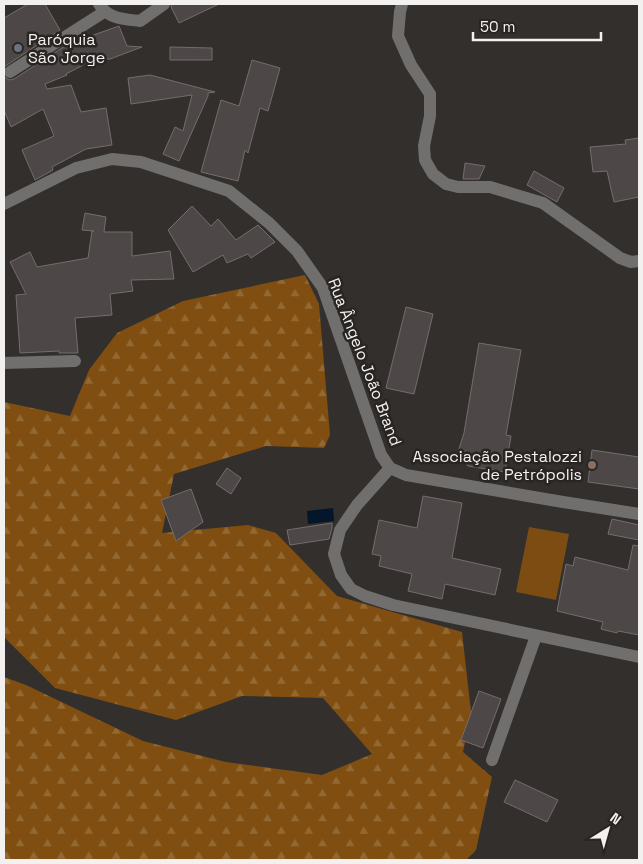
<svg xmlns="http://www.w3.org/2000/svg" width="643" height="864" font-family="'Space Grotesk',sans-serif">
<style>
.forest{fill:url(#forest-firs)}
.pitch{fill:#7c4c13}
.water{fill:#03162a}
.building{fill:#4d4847;stroke:#736e6c}
.lines{fill:none;stroke-linecap:round;stroke-linejoin:round}
.minor{stroke:#716f6e;stroke-width:12}
.worship-dot{fill:#6b7280;stroke:#282523;stroke-width:2}
.education-dot{fill:#8d6e63;stroke:#282523;stroke-width:2}
.labels{text-anchor:middle;dominant-baseline:central;stroke-width:5;stroke-linejoin:round;paint-order:stroke}
.poi-label{font-size:16px;fill:#f3f1ef;stroke:#282523;text-anchor:start}
.street-label{font-size:16px;fill:#f3f1ef;stroke:#282523}
</style>
<defs>
<pattern id="forest-firs" width="22" height="20" patternUnits="userSpaceOnUse" patternTransform="scale(1.25)"><rect width="22" height="20" fill="#804e10"/><path d="M5 1l3.5 6h-7zM16 11l3.5 6h-7z" fill="#926833"/></pattern>
</defs>
<rect width="100%" height="100%" fill="#322f2c"/>
<path class="forest" d="M305,275L319,304L330,435L324,448L266,446L174,474L162,533L248,525L276,533L337,596L462,632L471,712L463,752L492,777L476,850L466,860H4V677L26,685L143,741L226,762L322,775L372,754L323,698L242,696L176,720L55,688L4,637V402L70,416L89,370L117,333L183,301Z"/>
<path class="pitch" d="M529,527L569,534L556,600L516,592Z"/>
<path class="water" d="M333,508L334,521L308,524L307,511Z"/>
<g class="building">
<path d="M28,4H45L60,30L4,67V18Z"/>
<path d="M172,4H219L179,23L171,7Z"/>
<path d="M119,26L127,46L142,47L110,59H105V61L91,66L89,62L66,74L67,75L45,84L47,89L71,85L81,112L106,108L112,145L86,149L52,167L53,170L35,180L22,150L54,136L43,109L11,127L4,110V77L10,80L14,79L68,44Z"/>
<path d="M170,47L212,48V60H170Z"/>
<path d="M252,60L280,68L268,111L260,108L248,153L245,150L238,181L201,172L221,100L239,106Z"/>
<path d="M150,75L215,92L208,93V96L179,161L163,154L175,127L183,131L192,95L131,104L128,78Z"/>
<path d="M639,138V197L614,202L607,171L593,172L590,147L626,144L625,140Z"/>
<path d="M465,163L485,166L479,179H463Z"/>
<path d="M534,171L564,188L557,202L527,185Z"/>
<path d="M192,206L211,226L218,219L236,240L258,225L275,242L251,258L248,254L227,263L223,255L193,272L168,230Z"/>
<path d="M85,213L106,217L104,232H132V256L170,251L174,279L131,280L133,291L110,294L112,315L75,318L78,353H59V351L20,353L16,295L26,294L10,262L30,252L37,267L88,258L92,231H94L82,230Z"/>
<path d="M406,307L433,314L414,394L386,388Z"/>
<path d="M479,343L521,350L506,435L511,436L505,472L468,466L462,460L458,452L464,433Z"/>
<path d="M592,450L639,457V489L588,482Z"/>
<path d="M227,468L241,478L231,494L216,484Z"/>
<path d="M191,489L203,522L176,541L161,500Z"/>
<path d="M423,496L462,503L452,558L501,569L495,595L445,584L442,599L408,591L412,574L379,566L381,556L372,554L379,520L417,528Z"/>
<path d="M612,519L639,525V540L608,534Z"/>
<path d="M332,523V528L329,539L290,545L287,530Z"/>
<path d="M633,545L639,546V635L618,631L617,633L601,629L603,622L557,611L566,564L573,566L575,557L628,570Z"/>
<path d="M479,691L501,699L483,748L461,740Z"/>
<path d="M515,780L558,800L547,822L504,802Z"/>
</g>
<g class="lines">
<g class="minor">
<path d="M99,4C108,19 124,19 140,21L164,4"/>
<path d="M402,4L400,12L398,36L411,65L430,94V116L424,146L425,160L433,174L446,184L458,187H490L543,203L620,258L631,262L639,261"/>
<path d="M10,72L104,12"/>
<path d="M4,204L76,168L112,159L141,162L229,191L269,223L297,251L323,288L381,455L390,468L406,475L563,502L639,514"/>
<path d="M4,363L75,361"/>
<path d="M390,468L357,505L340,530L334,554L341,575L351,589L365,596L393,605L639,657"/>
<path d="M492,760L536,636"/>
</g>
</g>
<circle class="worship-dot" cx="18" cy="48" r="5"/>
<circle class="education-dot" cx="592" cy="465" r="5"/>
<g class="labels">
<g class="poi-label">
<text x="28" y="39">Paróquia<tspan x="28" dy="18">São Jorge</tspan></text>
<text x="582" y="456" text-anchor="end">Associação Pestalozzi<tspan x="582" dy="18">de Petrópolis</tspan></text>
</g>
<g class="street-label">
<text transform="translate(365 362) rotate(69)">Rua Ângelo João Brand</text>
</g>
</g>
<rect width="643" height="864" fill="none" stroke="#f3f1ef" stroke-width="10"/>
<g transform="translate(608 829) rotate(37)" stroke="#282523" stroke-width="4" paint-order="stroke">
<path d="M0-4L9 19L0 12L-9 19Z" fill="#f3f1ef"/>
<text y="-8" font-size="14" font-weight="bold" text-anchor="middle" fill="#f3f1ef">N</text>
</g>
<path d="M473 32v8h128v-8" fill="none" stroke="#f3f1ef" stroke-width="2.5"/>
<text x="480" y="32" font-size="15" fill="#f3f1ef" stroke="#282523" stroke-width="4" paint-order="stroke">50 m</text>
</svg>
